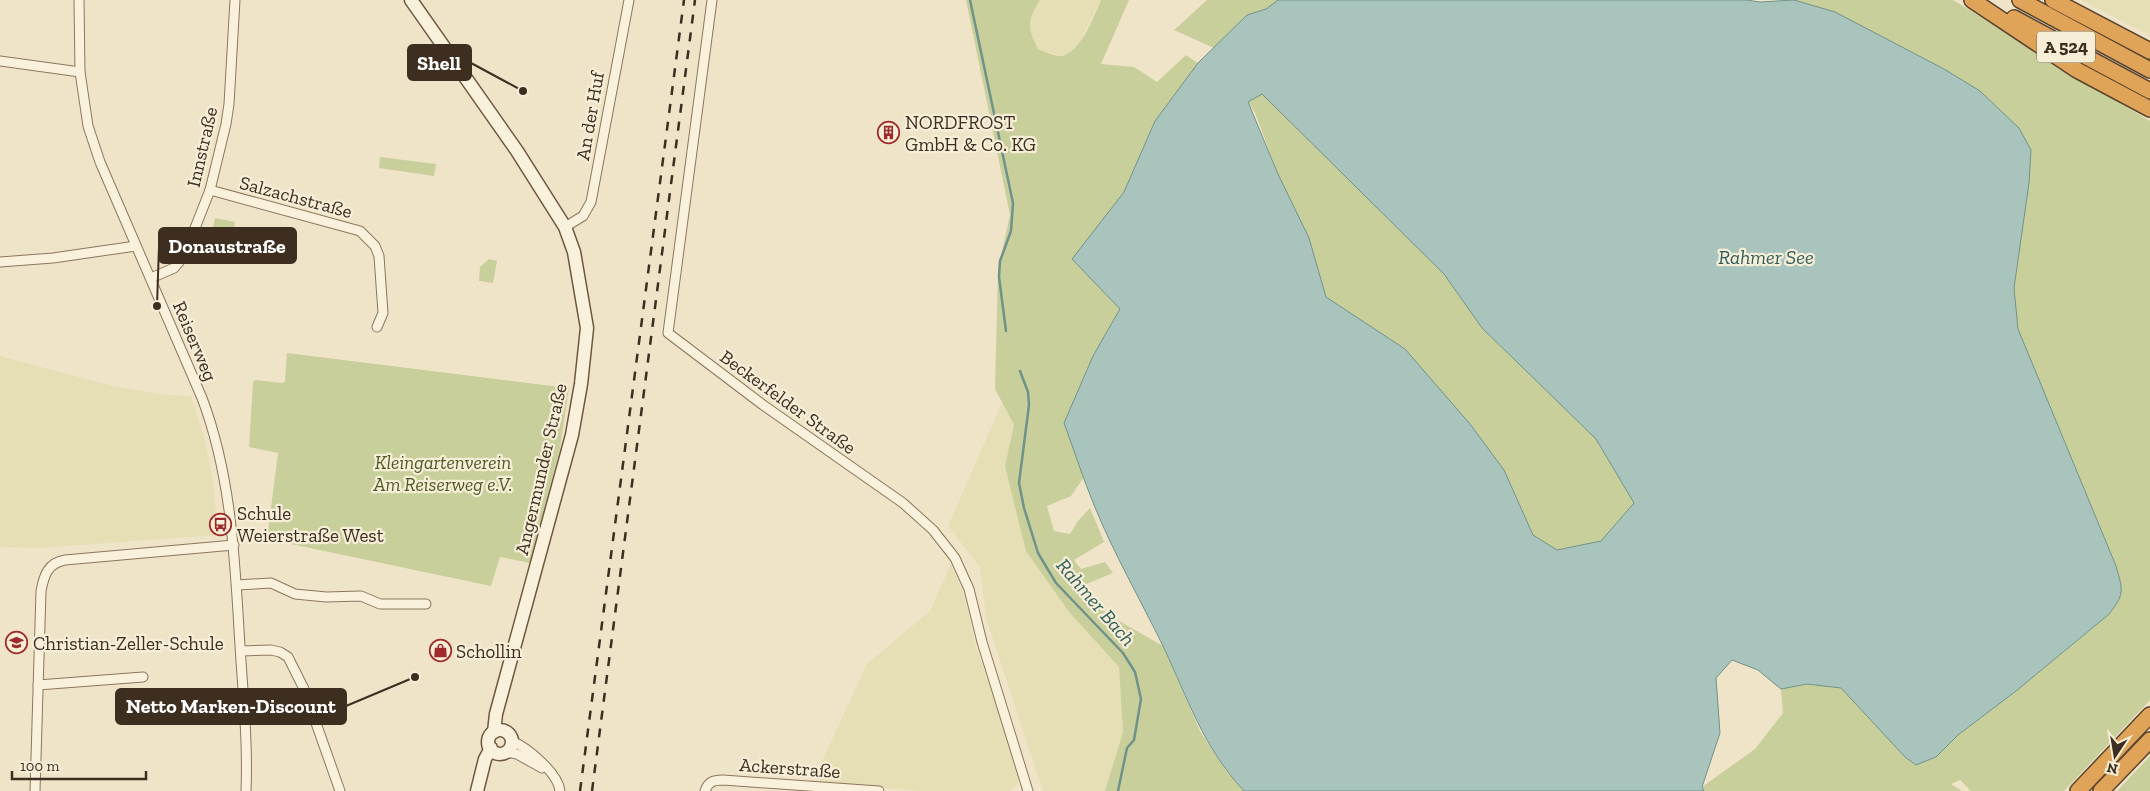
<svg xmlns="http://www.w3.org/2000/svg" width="2150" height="791" font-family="'Zilla Slab',serif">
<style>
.farmland{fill:#e6deb5}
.green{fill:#c9cf9b}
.water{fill:#a9c4bc;stroke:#6f938a;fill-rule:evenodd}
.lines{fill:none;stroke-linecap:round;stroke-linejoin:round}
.stream{stroke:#6f938a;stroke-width:2.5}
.minor-casing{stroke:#8d765c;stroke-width:11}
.secondary-casing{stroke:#6f573f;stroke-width:15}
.motorway-casing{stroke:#5b4430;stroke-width:18}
.minor{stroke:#faf1dc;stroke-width:9}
.secondary{stroke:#faf1dc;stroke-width:12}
.motorway{stroke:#e0a458;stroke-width:15}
.rail{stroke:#3d2e20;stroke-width:2.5;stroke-dasharray:9 9;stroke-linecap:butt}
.labels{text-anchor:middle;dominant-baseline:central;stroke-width:4.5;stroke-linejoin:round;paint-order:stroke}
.shield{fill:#f7eed8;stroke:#756857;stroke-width:1}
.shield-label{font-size:18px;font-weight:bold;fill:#3d2e20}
.street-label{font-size:19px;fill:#3d2e20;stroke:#f7eed8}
.poi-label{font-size:19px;fill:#3d2e20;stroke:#f7eed8;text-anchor:start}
.park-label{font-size:19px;font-style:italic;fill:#4d5a26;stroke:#f7eed8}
.water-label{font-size:20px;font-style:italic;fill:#2f5d5a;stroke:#f7eed8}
.leader{fill:none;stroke:#3d2e20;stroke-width:2}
.callout-dot{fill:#3d2e20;stroke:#f7eed8;stroke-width:2}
.callout{fill:#3d2e20;stroke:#3d2e20;stroke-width:2}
.callout-label{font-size:20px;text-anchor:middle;font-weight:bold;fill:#fff}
</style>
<rect width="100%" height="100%" fill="#f0e4c8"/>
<g class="farmland">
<path d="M1040,0H1101L1077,47L1069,53L1059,56L1038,49L1029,32L1031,13Z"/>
<path d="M2081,0H2150V35L2090,5Z"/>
<path d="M0,356L108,385L158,394L191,396L205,440L213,480L218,535L38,548L0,547Z"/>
<path d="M1002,403L1014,425L1005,466L1070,613L1119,667L1123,732L1105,791H1043L986,618L980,567L948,526Z"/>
<path d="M951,564L964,595L976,647L1021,774L1018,784L1010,791H923L826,784L818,778L817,772L867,664L930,611Z"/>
</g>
<g class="green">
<path d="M966,0H1040C1027,20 1027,28 1038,49C1044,51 1053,56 1060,56C1080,55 1094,16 1101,0H1129L1101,64L1134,67L1157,82L1186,55L1198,63L1155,121L1124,192L1073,259L1120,309L1093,356L1064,423L1084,477L1071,496L1047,506L1054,531L1070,534L1078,521L1090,508L1104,542L1074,560L1081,569L1105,562L1113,573L1084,585L1107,614L1163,646L1200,731L1227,772L1244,791H1105L1123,732L1119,667L1070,613L1026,551L1005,466L1014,425L995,389L998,270L1010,215Z"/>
<path d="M1207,0H1278L1266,9L1247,15L1214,48L1174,30Z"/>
<path d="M1794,0H1953L2045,55L2088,84L2150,121V700L2064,791H1971L1960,780L1951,784L1962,791H1704L1702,787L1755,749L1783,713L1781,689L1807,684L1841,688L1905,757L1916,765L1936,757L1958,735L2016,691L2108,615L2116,566L2018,329L2014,288L2029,183L2031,150L2019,128L1980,91L1944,69L1835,12Z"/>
<path d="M1262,93L1444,274L1482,328L1596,439L1634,503L1601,541L1557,550L1533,535L1504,470L1405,349L1326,297L1309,238L1278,174L1255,113L1248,102Z"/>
<path d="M380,157L436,164L434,176L379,168Z"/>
<path d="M215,218L235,222L229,255L208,251Z"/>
<path d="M489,259L497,261L493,283L479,281L480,267Z"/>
<path d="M287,353L569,388L560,448L530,563L500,557L491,586L267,539L278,453L249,447L253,382L255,380L283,383L285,381Z"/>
<path d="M2150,756V791H2117Z"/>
</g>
<path class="water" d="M1278,0H1746L1760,2L1794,0L1835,12L1944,69L1980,91L2019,128L2031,150L2029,183L2014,288L2018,329L2116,566C2123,590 2125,595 2108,615L2016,691L1958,735L1936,757L1916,765L1905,757L1841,688L1807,684L1781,689L1758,670L1732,660L1716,678L1720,733L1702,787L1704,791H1244C1203,747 1188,699 1163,646C1140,599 1114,554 1094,505C1083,478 1074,450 1064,423L1093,356L1120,309L1072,259L1124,192L1155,121L1198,63L1247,15L1266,9ZM1262,94L1444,274L1482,328L1596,439L1634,503L1601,541L1557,550L1533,535L1504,470L1470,424L1405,349L1326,297L1309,238L1278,174L1248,102Z"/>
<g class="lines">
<g class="stream">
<path d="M970,0L1013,203L1011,231L1000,261L999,277L1006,331"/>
<path d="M1020,371L1028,392L1029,405L1019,483L1024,508L1038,553L1056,583L1123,653L1135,672L1141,699L1134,740L1127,748L1118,791"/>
</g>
<defs>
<g id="minor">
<path d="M79,0L80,72L88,126L100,162L202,398C232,477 235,563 240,646C243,694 248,743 246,791"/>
<path d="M712,0L668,333L763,405L903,503L933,530L955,558L969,589L982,642L1028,791"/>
<path d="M0,61L80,72"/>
<path d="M210,190L360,231L375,246L379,256L383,313L377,327"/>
<path d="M565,227L583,216L591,202L629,0"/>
<path d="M0,262L53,258L136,246"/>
<path d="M151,278L174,268L184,256L210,190L226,124L229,104L235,0"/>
<path d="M237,585L271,583L295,594L326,597L361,596L380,604H426"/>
<path d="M241,651L271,650L280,652L288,657L304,689L340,791"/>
<path d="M38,685L143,677"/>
<path d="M512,741C528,748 558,773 560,791"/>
<path d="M505,752L517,754L542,768"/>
<path d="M35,791L41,591C44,575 48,563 65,560L234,545"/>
<path d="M705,791C708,782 713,780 723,780L879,791"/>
</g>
<g id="secondary">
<path d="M411,0L517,151L565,227L574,252L587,328L581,384L572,435L496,714L494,732"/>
<circle cx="500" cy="742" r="12"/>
<path d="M477,791L485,759L491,748"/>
</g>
<g id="motorway">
<path d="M1972,0L2077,70L2150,109"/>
<path d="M2020,0L2150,70"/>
<path d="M2053,0L2150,51"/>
<path d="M2014,18L2150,91"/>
<path d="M2078,791L2150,715"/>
<path d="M2101,791L2150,740"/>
</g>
</defs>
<use href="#minor" class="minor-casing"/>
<use href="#secondary" class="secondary-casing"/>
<use href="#motorway" class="motorway-casing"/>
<use href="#minor" class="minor"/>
<use href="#secondary" class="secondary"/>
<use href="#motorway" class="motorway"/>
<g class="rail">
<path d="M580,791L684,0"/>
<path d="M592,791L695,0"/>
</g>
</g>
<defs>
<symbol id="building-ring" viewBox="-11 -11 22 22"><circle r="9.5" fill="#f7eed8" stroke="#9e2a2b" stroke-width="1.5"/><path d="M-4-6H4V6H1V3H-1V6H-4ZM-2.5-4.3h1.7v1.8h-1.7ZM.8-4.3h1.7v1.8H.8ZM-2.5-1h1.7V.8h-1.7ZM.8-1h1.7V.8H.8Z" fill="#9e2a2b"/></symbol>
<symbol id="bus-ring" viewBox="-11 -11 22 22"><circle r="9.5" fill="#f7eed8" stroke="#9e2a2b" stroke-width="1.5"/><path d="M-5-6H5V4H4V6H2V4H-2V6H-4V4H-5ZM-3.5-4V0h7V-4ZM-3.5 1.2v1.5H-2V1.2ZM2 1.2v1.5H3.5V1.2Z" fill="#9e2a2b"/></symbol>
<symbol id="school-ring" viewBox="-11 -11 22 22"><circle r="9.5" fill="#f7eed8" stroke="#9e2a2b" stroke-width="1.5"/><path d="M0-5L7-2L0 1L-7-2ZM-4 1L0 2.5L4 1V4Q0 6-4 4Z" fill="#9e2a2b"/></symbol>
<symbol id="shop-ring" viewBox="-11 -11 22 22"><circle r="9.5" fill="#f7eed8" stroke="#9e2a2b" stroke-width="1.5"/><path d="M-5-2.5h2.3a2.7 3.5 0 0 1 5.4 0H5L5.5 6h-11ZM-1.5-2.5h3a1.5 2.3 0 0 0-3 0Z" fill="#9e2a2b"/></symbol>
</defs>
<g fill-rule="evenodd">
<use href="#building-ring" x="876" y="120" width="25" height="25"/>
<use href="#bus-ring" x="208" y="512" width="25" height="25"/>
<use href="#school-ring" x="4" y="630" width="25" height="25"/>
<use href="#shop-ring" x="428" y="638" width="25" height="25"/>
</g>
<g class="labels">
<rect class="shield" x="2037" y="31.5" width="58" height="31" rx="4"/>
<g class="shield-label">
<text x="2066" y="47">A 524</text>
</g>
<g class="street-label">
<text transform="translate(590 116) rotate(-80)">An der Huf</text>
<text transform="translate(202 147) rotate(-77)">Innstraße</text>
<text transform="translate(296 197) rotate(15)">Salzachstraße</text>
<text transform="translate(195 341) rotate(67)">Reiserweg</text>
<text transform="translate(788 402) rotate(36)">Beckerfelder Straße</text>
<text transform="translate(541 469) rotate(-77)">Angermunder Straße</text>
<text transform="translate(790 768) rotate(4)">Ackerstraße</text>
</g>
<g class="poi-label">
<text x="905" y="122">NORDFROST<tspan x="905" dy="22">GmbH &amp; Co. KG</tspan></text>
<text x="237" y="513">Schule<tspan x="237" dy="22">Weierstraße West</tspan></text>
<text x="33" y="643">Christian-Zeller-Schule</text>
<text x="456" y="651">Schollin</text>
</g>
<g class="park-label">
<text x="443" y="462">Kleingartenverein<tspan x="443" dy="22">Am Reiserweg e.V.</tspan></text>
</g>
<g class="water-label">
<text x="1766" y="257">Rahmer See</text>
<text transform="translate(1096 602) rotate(49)">Rahmer Bach</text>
</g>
</g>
<path class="leader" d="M523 91L471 63M157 306L159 246M415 677L346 706"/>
<g class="callout-dot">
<circle cx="523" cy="91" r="5"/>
<circle cx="157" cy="306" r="5"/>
<circle cx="415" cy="677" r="5"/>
</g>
<g class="callout">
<rect x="408" y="45" width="63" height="35" rx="5"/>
<rect x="159" y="228" width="137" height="35" rx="5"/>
<rect x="116" y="689" width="230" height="35" rx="5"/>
</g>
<g class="callout-label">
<text x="439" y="70">Shell</text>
<text x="227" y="253">Donaustraße</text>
<text x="231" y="713">Netto Marken-Discount</text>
</g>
<g transform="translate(2115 756) rotate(192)" stroke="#f7eed8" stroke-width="4" paint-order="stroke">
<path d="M0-4L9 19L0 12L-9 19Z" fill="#3d2e20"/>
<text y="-8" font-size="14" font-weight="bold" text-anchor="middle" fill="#3d2e20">N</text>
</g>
<path d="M12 771v8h134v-8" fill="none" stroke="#3d2e20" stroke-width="2.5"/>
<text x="20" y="771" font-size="15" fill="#3d2e20" stroke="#f7eed8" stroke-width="4" paint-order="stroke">100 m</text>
</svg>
